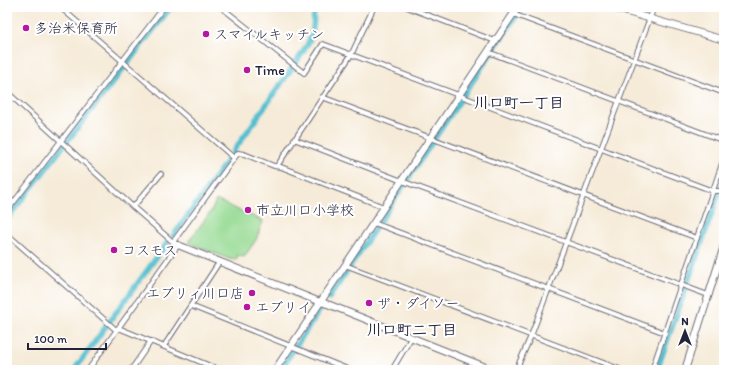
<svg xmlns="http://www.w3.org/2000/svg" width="731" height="377" font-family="Itim,'Klee One',sans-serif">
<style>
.pitch{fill:#96da93;stroke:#5c7e67}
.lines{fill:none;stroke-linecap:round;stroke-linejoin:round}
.canal{stroke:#55bfd0;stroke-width:5.5}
.street-casing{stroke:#6c6872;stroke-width:6}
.secondary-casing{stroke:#6c6872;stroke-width:8}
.street{stroke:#fff;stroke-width:4}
.secondary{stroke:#fff;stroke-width:6}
.poi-dot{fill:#b5179e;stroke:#fff;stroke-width:1.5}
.labels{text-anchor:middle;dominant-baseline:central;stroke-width:4;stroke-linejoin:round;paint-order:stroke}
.poi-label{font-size:14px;fill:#22223b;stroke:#fff;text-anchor:start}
.neighbourhood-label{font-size:15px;font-weight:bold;fill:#22223b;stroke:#fff}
</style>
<rect width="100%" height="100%" fill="#fff"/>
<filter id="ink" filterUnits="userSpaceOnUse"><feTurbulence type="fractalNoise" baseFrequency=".025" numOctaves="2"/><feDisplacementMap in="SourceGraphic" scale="8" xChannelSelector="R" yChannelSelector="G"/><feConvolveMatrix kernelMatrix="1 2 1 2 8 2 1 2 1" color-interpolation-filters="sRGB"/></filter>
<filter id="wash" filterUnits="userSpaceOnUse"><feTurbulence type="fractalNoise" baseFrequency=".012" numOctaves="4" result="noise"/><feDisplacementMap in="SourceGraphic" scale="16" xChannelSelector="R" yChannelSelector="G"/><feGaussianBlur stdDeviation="0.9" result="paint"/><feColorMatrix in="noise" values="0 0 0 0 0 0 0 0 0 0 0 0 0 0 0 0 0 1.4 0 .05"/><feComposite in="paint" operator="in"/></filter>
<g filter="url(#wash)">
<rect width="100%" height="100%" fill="#f6ebd8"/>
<path class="pitch" d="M216,200L263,221L256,240L244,257L238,255L236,260L229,259L188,242L212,210Z"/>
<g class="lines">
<g class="canal">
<path d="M295,64C310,42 316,34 313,7"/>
<path d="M233,152L292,68"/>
<path d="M7,219L171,7"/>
<path d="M173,236L229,158"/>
<path d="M329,298L522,7"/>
<path d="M659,367L667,370"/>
<path d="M74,370L167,243"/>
<path d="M280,370L320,310"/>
<path d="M657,370L724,179"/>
</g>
</g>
</g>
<g filter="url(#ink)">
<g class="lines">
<defs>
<g id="street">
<path d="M60,7L234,158"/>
<path d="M221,7L304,73L323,44L713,191H724"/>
<path d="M407,7L495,41"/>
<path d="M513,14L724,93"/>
<path d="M488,52L724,141"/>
<path d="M7,92L133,207L173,242L178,245L88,370"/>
<path d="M322,97L697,238"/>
<path d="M294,139L402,181L708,295"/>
<path d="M277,166L351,55L374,7"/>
<path d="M133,207L161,174"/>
<path d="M7,211L164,7"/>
<path d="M374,223L665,333"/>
<path d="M7,234L115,329H121L220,370"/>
<path d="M173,242L238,153L244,154L274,166L281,167L384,207"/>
<path d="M345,265L622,370"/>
<path d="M191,306L350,370"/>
<path d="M164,346L220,261"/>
<path d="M7,366L12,370"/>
<path d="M131,370L151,341"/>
<path d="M392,370L411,338"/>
<path d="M516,370L531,336L654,7"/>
<path d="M652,370L724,158"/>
</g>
<g id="secondary">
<path d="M610,7L724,40"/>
<path d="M178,245L315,300L330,305L493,370"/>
<path d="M275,370L518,7"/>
<path d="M685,370L724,246"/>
</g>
</defs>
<use href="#street" class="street-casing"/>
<use href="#secondary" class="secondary-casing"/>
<use href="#street" class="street"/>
<use href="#secondary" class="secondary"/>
</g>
</g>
<g class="poi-dot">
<circle cx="26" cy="28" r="4"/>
<circle cx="206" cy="34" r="4"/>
<circle cx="247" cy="70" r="4"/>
<circle cx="248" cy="210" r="4"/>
<circle cx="114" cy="250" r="4"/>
<circle cx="252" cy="293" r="4"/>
<circle cx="369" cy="303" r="4"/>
<circle cx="247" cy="307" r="4"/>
</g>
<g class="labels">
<g class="poi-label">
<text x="34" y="28">多治米保育所</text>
<text x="214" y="34">スマイルキッチン</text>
<text x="255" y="70">Time</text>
<text x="256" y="210">市立川口小学校</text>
<text x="122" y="250">コスモス</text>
<text x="244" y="293" text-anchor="end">エブリィ川口店</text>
<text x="377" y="303">ザ・ダイソー</text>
<text x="255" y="307">エブリイ</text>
</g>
<g class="neighbourhood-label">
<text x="519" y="103">川口町一丁目</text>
<text x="412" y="330">川口町二丁目</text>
</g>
</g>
<rect width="731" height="377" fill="none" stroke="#fff" stroke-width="24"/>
<g transform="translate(685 331)" stroke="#ffffff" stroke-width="3" paint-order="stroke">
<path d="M0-3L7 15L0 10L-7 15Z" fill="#22223b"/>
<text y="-6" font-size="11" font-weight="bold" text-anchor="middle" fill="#22223b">N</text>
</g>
<path d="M28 343v6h78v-6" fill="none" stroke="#22223b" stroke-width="2"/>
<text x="34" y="343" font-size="12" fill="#22223b" stroke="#ffffff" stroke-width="3" paint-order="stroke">100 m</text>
</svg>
